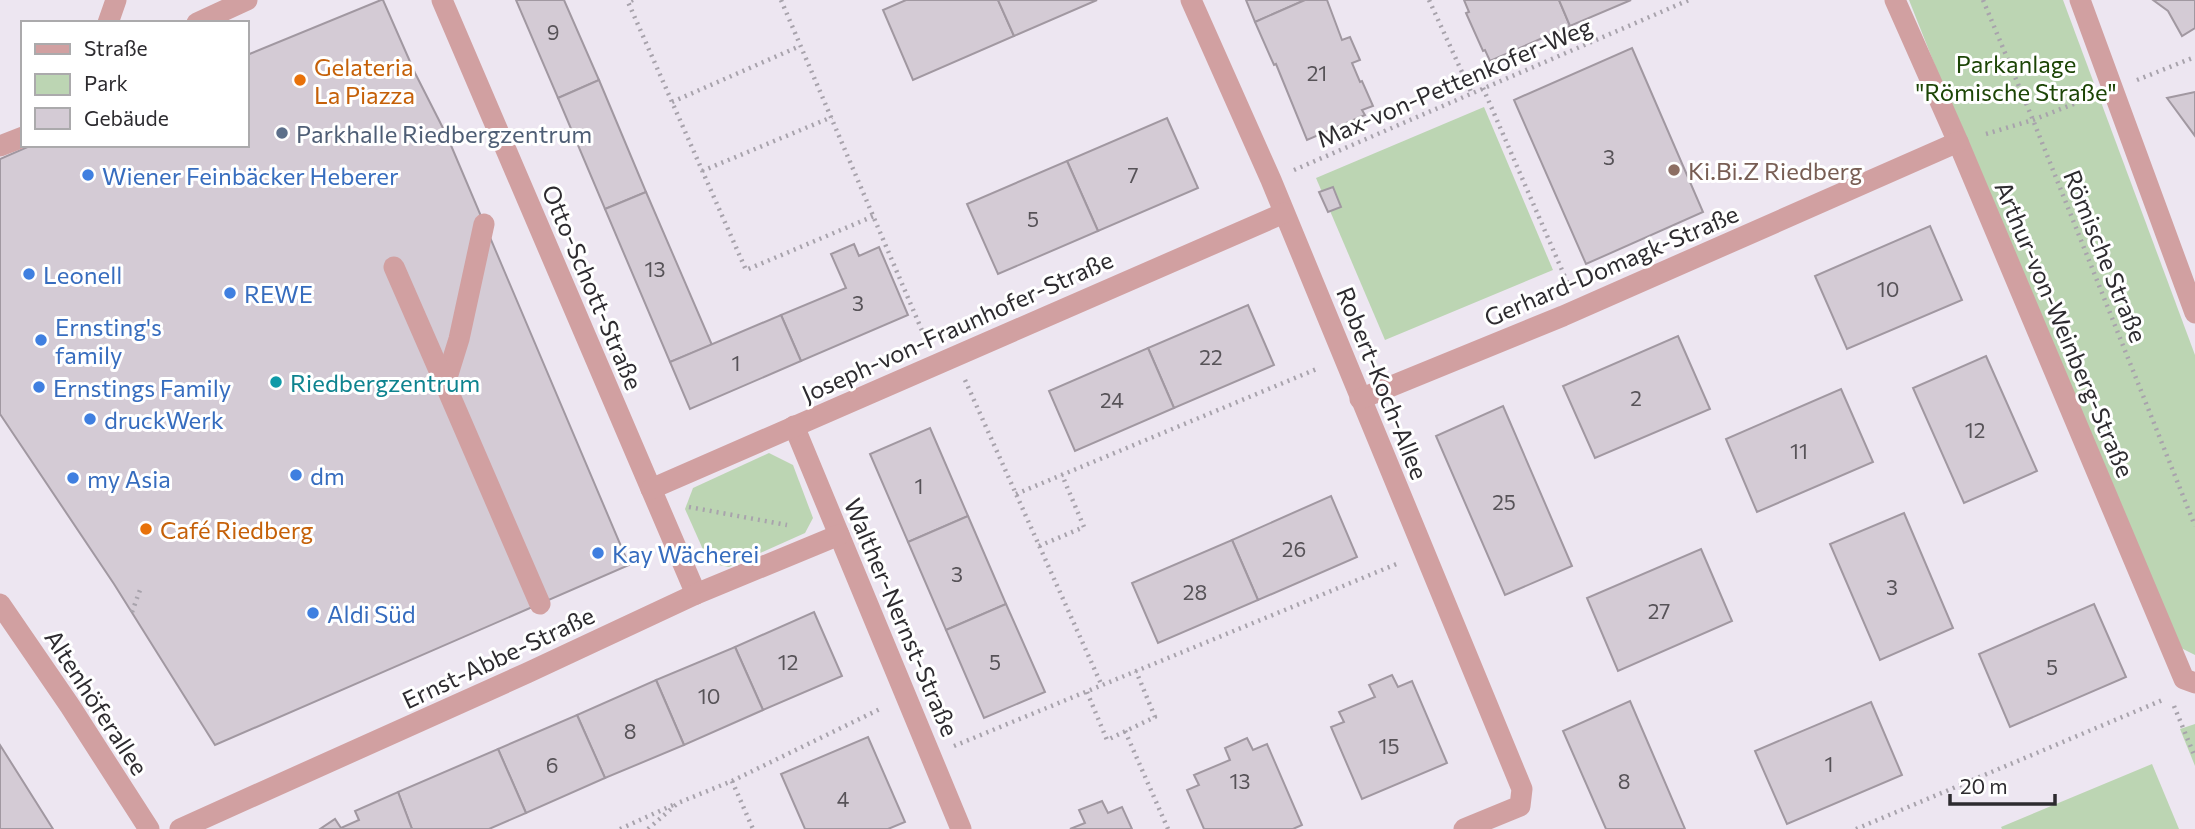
<svg xmlns="http://www.w3.org/2000/svg" width="2195" height="829" font-family="Commissioner,sans-serif">
<style>
.green{fill:#bcd5b3}
.building{fill:#d4cbd5;stroke:#a198a1;stroke-width:2}
.lines{fill:none;stroke-linecap:round;stroke-linejoin:round}
.path{stroke:#a8a3ac;stroke-width:4.5;stroke-dasharray:2 5;stroke-linecap:butt}
.minor{stroke:#d1a0a1;stroke-width:21}
.food-dot{fill:#e8710a;stroke:#fff;stroke-width:2.5}
.service-dot{fill:#5c6f8a;stroke:#fff;stroke-width:2.5}
.education-dot{fill:#8d6e63;stroke:#fff;stroke-width:2.5}
.shop-dot{fill:#3f7fe0;stroke:#fff;stroke-width:2.5}
.culture-dot{fill:#0f9aa8;stroke:#fff;stroke-width:2.5}
.labels{text-anchor:middle;dominant-baseline:central;stroke-width:6;stroke-linejoin:round;paint-order:stroke}
.number-label{font-size:21px;fill:#575358}
.park-label{font-size:24px;fill:#1c4506;stroke:#fff}
.food-label{font-size:24px;fill:#c56008;stroke:#fff;text-anchor:start}
.street-label{font-size:24px;fill:#2d2b2f;stroke:#fff}
.service-label{font-size:24px;fill:#4e5e75;stroke:#fff;text-anchor:start}
.education-label{font-size:24px;fill:#785e54;stroke:#fff;text-anchor:start}
.shop-label{font-size:24px;fill:#366cbe;stroke:#fff;text-anchor:start}
.culture-label{font-size:24px;fill:#0d838f;stroke:#fff;text-anchor:start}
</style>
<rect width="100%" height="100%" fill="#ede6f1"/>
<g class="green">
<path d="M1909,0H2063L2195,355V655L2181,648L1951,106Z"/>
<path d="M1484,107L1553,270L1385,340L1316,178Z"/>
<path d="M769,453L793,465L813,518L805,533L729,567L709,563L685,509L693,488Z"/>
<path d="M2195,724V766L2180,729Z"/>
<path d="M2152,764L2179,829H2002L2001,827Z"/>
</g>
<g class="building">
<path d="M381,0H383L415,73L447,136L629,565L215,745L114,584L0,414V159L32,145H247V55Z"/>
<path d="M516,0H564L599,80L558,98Z"/>
<path d="M906,0H998L1014,36L913,80L883,10Z"/>
<path d="M998,0H1097L1014,36Z"/>
<path d="M1246,0H1305L1255,22Z"/>
<path d="M1305,0H1327L1342,40L1350,37L1360,60L1352,63L1360,82L1362,81L1373,106L1362,110L1365,115L1307,140L1276,64L1274,65L1255,22Z"/>
<path d="M1464,0H1559L1570,26L1490,61L1485,50L1483,51L1466,13L1469,12Z"/>
<path d="M1559,0H1631L1570,26Z"/>
<path d="M2153,0H2195V28L2182,36L2168,11Z"/>
<path d="M1632,48L1703,212L1586,264L1514,100Z"/>
<path d="M599,80L646,192L605,209L558,98Z"/>
<path d="M2195,92V136L2167,98Z"/>
<path d="M1167,118L1198,188L1098,231L1067,161Z"/>
<path d="M1067,161L1098,231L998,274L967,204Z"/>
<path d="M1333,187L1341,207L1328,212L1319,192Z"/>
<path d="M646,192L712,345L670,362L605,209Z"/>
<path d="M1930,226L1962,300L1847,349L1815,276Z"/>
<path d="M854,244L859,256L879,247L908,315L801,361L781,315L846,288L831,254Z"/>
<path d="M1248,305L1274,365L1174,408L1148,348Z"/>
<path d="M781,315L801,361L690,409L670,362Z"/>
<path d="M1678,336L1710,409L1595,458L1563,386Z"/>
<path d="M1148,348L1174,408L1075,451L1049,391Z"/>
<path d="M1986,356L2037,471L1964,503L1913,388Z"/>
<path d="M1841,389L1873,462L1757,512L1726,439Z"/>
<path d="M1503,406L1572,566L1505,595L1436,436Z"/>
<path d="M930,428L968,516L908,542L870,454Z"/>
<path d="M1331,496L1357,557L1258,600L1232,540Z"/>
<path d="M1904,513L1953,628L1880,660L1830,544Z"/>
<path d="M968,516L1006,604L946,630L908,542Z"/>
<path d="M1232,540L1258,600L1158,643L1132,583Z"/>
<path d="M1701,549L1732,621L1618,671L1587,598Z"/>
<path d="M1006,604L1045,692L984,718L946,630Z"/>
<path d="M2094,604L2126,677L2010,727L1979,654Z"/>
<path d="M814,612L842,676L763,710L735,647Z"/>
<path d="M735,647L763,710L684,745L656,680Z"/>
<path d="M1392,675L1398,687L1412,681L1447,763L1362,799L1331,727L1344,722L1339,712L1375,697L1369,685Z"/>
<path d="M656,680L684,745L605,778L577,715Z"/>
<path d="M1630,701L1685,829H1606L1563,731Z"/>
<path d="M1871,702L1902,775L1787,824L1755,751Z"/>
<path d="M577,715L605,778L526,813L498,749Z"/>
<path d="M868,737L905,822L888,829H805L781,774Z"/>
<path d="M1247,738L1253,750L1267,744L1302,825L1293,829H1204L1187,790L1199,785L1194,775L1230,760L1225,748Z"/>
<path d="M0,745L53,829H0Z"/>
<path d="M498,749L526,813L489,829H412L398,792Z"/>
<path d="M398,792L412,829H320L335,819L341,828L359,820L355,811Z"/>
<path d="M1102,801L1108,813L1122,807L1132,829H1070L1085,823L1079,810Z"/>
</g>
<g class="lines">
<g class="path">
<path d="M633,0L628,2L746,270L874,216"/>
<path d="M781,0L926,340"/>
<path d="M1429,0L1472,94"/>
<path d="M1983,0L2033,120L2195,526"/>
<path d="M2137,80L2195,57"/>
<path d="M1483,88L1568,284"/>
<path d="M672,102L800,46"/>
<path d="M1986,134L2033,120L2086,99"/>
<path d="M1294,170L1689,0"/>
<path d="M702,171L832,117"/>
<path d="M965,380L1102,686"/>
<path d="M1016,494L1319,368"/>
<path d="M689,507L787,525"/>
<path d="M1039,546L1084,527L1062,475"/>
<path d="M132,612L140,590"/>
<path d="M1087,692L1107,740L1155,717L1136,671"/>
<path d="M2174,706L2195,757"/>
<path d="M1125,731L1168,829"/>
<path d="M954,746L1399,563"/>
<path d="M732,781L753,829"/>
<path d="M620,829L673,805"/>
<path d="M648,829L678,803L732,781L880,709"/>
<path d="M1856,829L2165,699"/>
</g>
<g class="minor">
<path d="M442,0L696,594"/>
<path d="M1191,0L1271,180L1522,789L1520,806L1464,829"/>
<path d="M1895,0L1958,142L2184,679L2195,683"/>
<path d="M2080,0L2195,313"/>
<path d="M108,23L116,0"/>
<path d="M197,23L247,0"/>
<path d="M0,146L23,137"/>
<path d="M484,224L459,339L445,384L540,604"/>
<path d="M394,267L445,384"/>
<path d="M1360,399L1563,316L1958,142"/>
<path d="M794,426L961,829"/>
<path d="M651,489L1284,213"/>
<path d="M0,604L70,706L149,829"/>
<path d="M180,829L527,673L696,594L839,535"/>
</g>
</g>
<g class="food-dot">
<circle cx="300" cy="80" r="7"/>
<circle cx="146" cy="529" r="7"/>
</g>
<circle class="service-dot" cx="282" cy="133" r="7"/>
<circle class="education-dot" cx="1674" cy="170" r="7"/>
<g class="shop-dot">
<circle cx="88" cy="175" r="7"/>
<circle cx="29" cy="274" r="7"/>
<circle cx="230" cy="293" r="7"/>
<circle cx="41" cy="340" r="7"/>
<circle cx="39" cy="387" r="7"/>
<circle cx="90" cy="419" r="7"/>
<circle cx="296" cy="475" r="7"/>
<circle cx="73" cy="478" r="7"/>
<circle cx="598" cy="553" r="7"/>
<circle cx="313" cy="613" r="7"/>
</g>
<circle class="culture-dot" cx="276" cy="382" r="7"/>
<g class="labels">
<g class="number-label">
<text x="553" y="31">9</text>
<text x="1317" y="72">21</text>
<text x="1609" y="156">3</text>
<text x="1133" y="174">7</text>
<text x="1033" y="218">5</text>
<text x="655" y="268">13</text>
<text x="1888" y="288">10</text>
<text x="858" y="302">3</text>
<text x="1211" y="356">22</text>
<text x="736" y="362">1</text>
<text x="1636" y="397">2</text>
<text x="1112" y="399">24</text>
<text x="1975" y="429">12</text>
<text x="1799" y="450">11</text>
<text x="919" y="485">1</text>
<text x="1504" y="501">25</text>
<text x="1294" y="548">26</text>
<text x="957" y="573">3</text>
<text x="1892" y="586">3</text>
<text x="1195" y="591">28</text>
<text x="1659" y="610">27</text>
<text x="788" y="661">12</text>
<text x="995" y="661">5</text>
<text x="2052" y="666">5</text>
<text x="709" y="695">10</text>
<text x="630" y="730">8</text>
<text x="1389" y="745">15</text>
<text x="1829" y="763">1</text>
<text x="552" y="764">6</text>
<text x="1240" y="780">13</text>
<text x="1624" y="780">8</text>
<text x="843" y="798">4</text>
</g>
<g class="park-label">
<text x="2016" y="63">Parkanlage<tspan x="2016" dy="28">"Römische Straße"</tspan></text>
</g>
<g class="food-label">
<text x="314" y="66">Gelateria<tspan x="314" dy="28">La Piazza</tspan></text>
<text x="160" y="529">Café Riedberg</text>
</g>
<g class="street-label">
<text transform="translate(1454 82) rotate(-23)">Max-von-Pettenkofer-Weg</text>
<text transform="translate(2106 256) rotate(68)">Römische Straße</text>
<text transform="translate(1611 265) rotate(-23)">Gerhard-Domagk-Straße</text>
<text transform="translate(593 287) rotate(67)">Otto-Schott-Straße</text>
<text transform="translate(957 326) rotate(-24)">Joseph-von-Fraunhofer-Straße</text>
<text transform="translate(2065 329) rotate(67)">Arthur-von-Weinberg-Straße</text>
<text transform="translate(1383 383) rotate(68)">Robert-Koch-Allee</text>
<text transform="translate(902 617) rotate(67)">Walther-Nernst-Straße</text>
<text transform="translate(498 657) rotate(-25)">Ernst-Abbe-Straße</text>
<text transform="translate(97 702) rotate(57)">Altenhöferallee</text>
</g>
<g class="service-label">
<text x="296" y="133">Parkhalle Riedbergzentrum</text>
</g>
<g class="education-label">
<text x="1688" y="170">Ki.Bi.Z Riedberg</text>
</g>
<g class="shop-label">
<text x="102" y="175">Wiener Feinbäcker Heberer</text>
<text x="43" y="274">Leonell</text>
<text x="244" y="293">REWE</text>
<text x="55" y="326">Ernsting's<tspan x="55" dy="28">family</tspan></text>
<text x="53" y="387">Ernstings Family</text>
<text x="104" y="419">druckWerk</text>
<text x="310" y="475">dm</text>
<text x="87" y="478">my Asia</text>
<text x="612" y="553">Kay Wächerei</text>
<text x="327" y="613">Aldi Süd</text>
</g>
<g class="culture-label">
<text x="290" y="382">Riedbergzentrum</text>
</g>
</g>
<rect x="21" y="21" width="228" height="126" fill="#ffffff" stroke="#abaaac" stroke-width="2"/>
<rect x="35" y="44" width="35" height="10" fill="#d1a0a1" stroke="#abaaac" stroke-width="2"/>
<text x="84" y="56" font-size="21" fill="#2d2b2f">Straße</text>
<rect x="35" y="74" width="35" height="21" fill="#bcd5b3" stroke="#abaaac" stroke-width="2"/>
<text x="84" y="91" font-size="21" fill="#2d2b2f">Park</text>
<rect x="35" y="108" width="35" height="21" fill="#d4cbd5" stroke="#abaaac" stroke-width="2"/>
<text x="84" y="126" font-size="21" fill="#2d2b2f">Gebäude</text>
<path d="M1950 794v10h105v-10" fill="none" stroke="#2d2b2f" stroke-width="3.5"/>
<text x="1960" y="794" font-size="21" fill="#2d2b2f" stroke="#ffffff" stroke-width="5" paint-order="stroke">20 m</text>
</svg>
